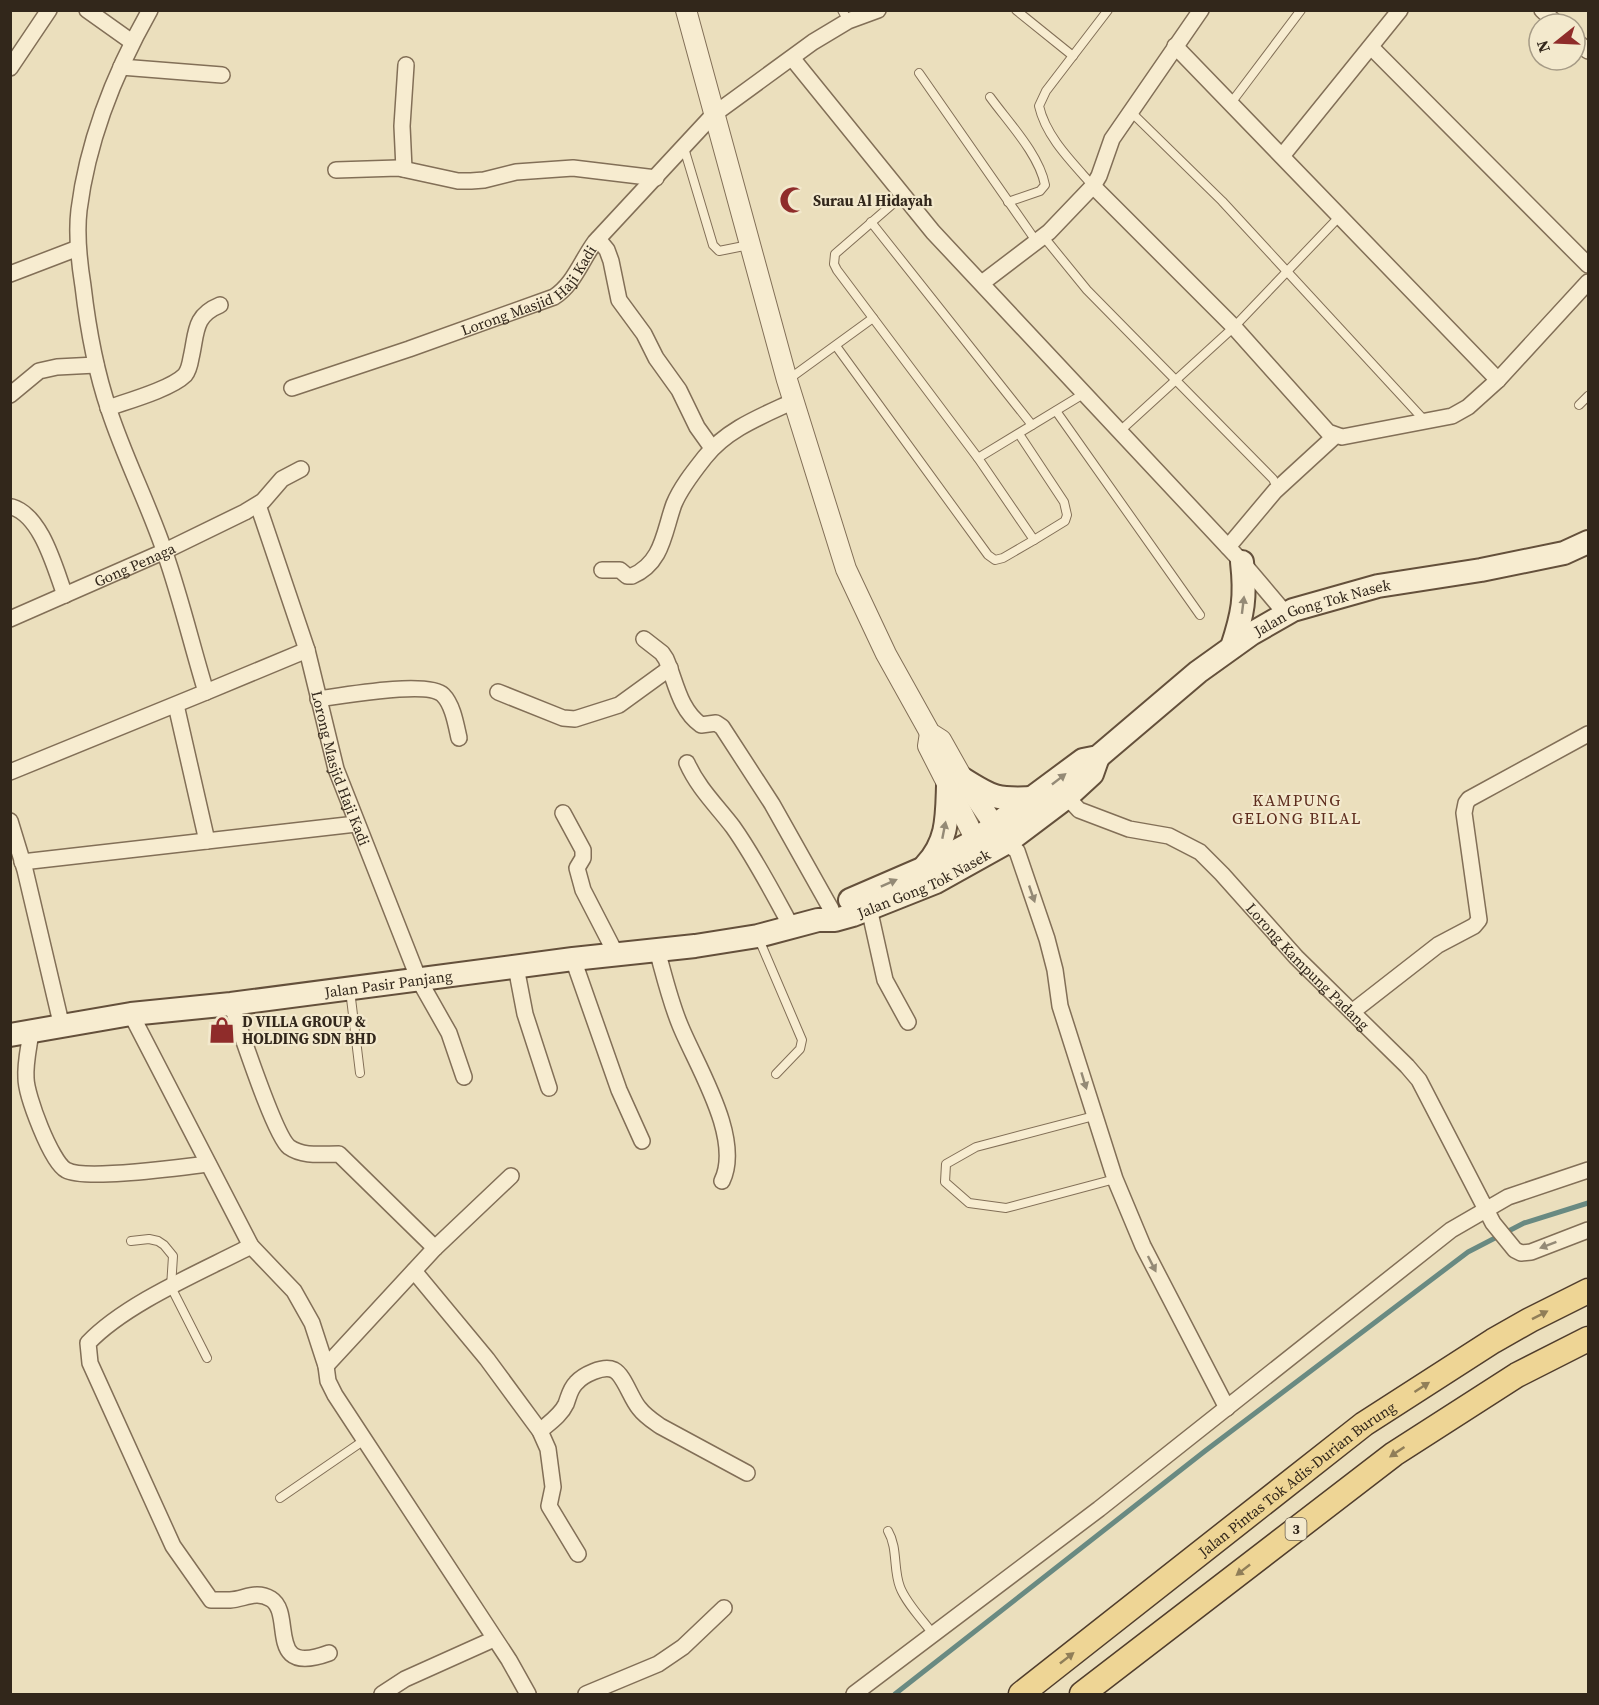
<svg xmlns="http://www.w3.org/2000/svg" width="1599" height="1705" font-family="'Source Serif 4',serif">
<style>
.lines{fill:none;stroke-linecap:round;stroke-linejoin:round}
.stream{stroke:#698a82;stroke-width:5}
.service-casing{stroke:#826f57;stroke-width:10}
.minor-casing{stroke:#826f57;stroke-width:18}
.tertiary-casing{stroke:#826f57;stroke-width:22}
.secondary-casing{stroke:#64503b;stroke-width:26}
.primary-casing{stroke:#503d2c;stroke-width:27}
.service{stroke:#f7ecd0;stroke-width:8}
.minor{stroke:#f7ecd0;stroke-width:15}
.tertiary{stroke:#f7ecd0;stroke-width:20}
.secondary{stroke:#f7ecd0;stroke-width:22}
.primary{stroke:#eed595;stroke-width:24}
.oneway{fill:#948a76}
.oneway2{fill:#907e58}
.labels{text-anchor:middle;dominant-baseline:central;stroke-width:4.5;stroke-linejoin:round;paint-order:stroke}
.shield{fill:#f3e9cd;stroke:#6c6150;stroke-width:1.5}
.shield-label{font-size:14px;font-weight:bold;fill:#32271b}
.poi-label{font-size:15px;font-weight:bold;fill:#32271b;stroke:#f3e9cd;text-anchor:start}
.street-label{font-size:15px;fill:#32271b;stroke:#f3e9cd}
.neighbourhood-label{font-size:16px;letter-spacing:1.5px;fill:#5d2c1d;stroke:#f3e9cd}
</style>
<rect width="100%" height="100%" fill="#ebdfbd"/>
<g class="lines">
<path class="stream" d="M895,1694L1205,1451L1468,1252L1524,1223L1588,1203"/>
<defs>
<g id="service">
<path d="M842,10L848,21"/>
<path d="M1016,10L1073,56"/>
<path d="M919,73L1036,241"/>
<path d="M990,97C1008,122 1039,154 1045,185L1040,191L1008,202"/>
<path d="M1231,103L1301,10"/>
<path d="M1131,112L1222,201L1425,421"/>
<path d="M684,148L713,245L719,251L749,245"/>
<path d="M1093,186C1072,162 1046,137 1039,106L1046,91L1108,10"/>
<path d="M903,195L835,254L834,264L837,270L978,458L1034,540L1065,521L1067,515L1064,502L1019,434"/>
<path d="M871,222L1032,425"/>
<path d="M1043,236L1087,290L1273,479L1277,487L1275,490"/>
<path d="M836,346L988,555L995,560L1003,558L1034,540"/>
<path d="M789,379L873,318"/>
<path d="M1579,405L1588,396"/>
<path d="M1056,411L1200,615"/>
<path d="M1120,431L1234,327L1340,216"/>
<path d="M978,458L1085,393"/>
<path d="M758,937L802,1040L800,1049L776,1074"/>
<path d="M350,990L360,1073"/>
<path d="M1094,1116L976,1147L946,1164L945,1182L969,1203L1006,1208L1115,1179"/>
<path d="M131,1241L149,1239L158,1241L164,1245L173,1256L171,1287L207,1358"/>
<path d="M280,1498L363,1441"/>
<path d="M888,1531C898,1548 893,1569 900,1587C906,1603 922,1619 933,1634"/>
</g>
<g id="minor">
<path d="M87,10L132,42"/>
<path d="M1542,10L1557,24"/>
<path d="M1575,40L1588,51"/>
<path d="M1175,46L1498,380"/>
<path d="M1371,47L1588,265"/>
<path d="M792,58L933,232L1242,562L1286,614"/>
<path d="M121,67L222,75"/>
<path d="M10,68L49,10"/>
<path d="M1282,156L1400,10"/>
<path d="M404,169L402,126L406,65"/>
<path d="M336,170L398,168L458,181H471L484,180L516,172L573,168L656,178"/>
<path d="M1093,186L1234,327L1328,432L1342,437L1452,416L1468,407L1498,380L1588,282"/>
<path d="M598,239L607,250L611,261L619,300L644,334L656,358L679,390L697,427L712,448"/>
<path d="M10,274L78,248"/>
<path d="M982,283L1049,232L1093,186L1099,176L1112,139L1201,10"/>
<path id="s1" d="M292,388L409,349L554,297C574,284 581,261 595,242L713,115L813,42L848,21L878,10"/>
<path d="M10,395L39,371L57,367L96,365"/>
<path d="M108,408C128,401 171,389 185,375C189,370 190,364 191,358C197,333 193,316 220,305"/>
<path id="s2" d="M258,505L307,650L336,769L419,980L449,1033L464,1077"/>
<path d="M12,507C42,516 55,569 65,595"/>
<path d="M1228,547L1275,491L1335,436"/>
<path d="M602,570H620L627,576H632C663,563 664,531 674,504C681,487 694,471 705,457C727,429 762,416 794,401"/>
<path id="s3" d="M10,619L165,551L245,512L263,501L282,479L301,469"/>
<path d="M644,639L662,653L666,659C676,682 679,709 701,725L716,723L722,727L772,804L831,909"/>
<path d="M206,692L307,650"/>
<path d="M498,692L563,718L575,719L619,705L670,668"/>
<path d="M318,699C340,696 428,680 443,695C453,705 456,725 459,738"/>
<path d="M176,705L207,841"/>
<path d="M687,763C698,788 717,806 733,827C755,858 773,893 791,926"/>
<path d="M10,772L206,692C192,646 181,599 165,553C149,505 125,459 109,410C95,369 88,329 83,286C79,261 76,235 79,210C88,138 115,72 150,10"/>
<path id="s4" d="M1067,797L1079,810L1129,829L1169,836L1200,852L1222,874L1296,957L1407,1066L1419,1080L1493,1223L1515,1250L1521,1253L1531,1252L1588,1230"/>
<path d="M563,813L583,850V858L577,868L583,890L616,954"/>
<path d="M10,821L25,870L62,1027"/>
<path d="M1006,843L1017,851L1047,939L1055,970L1060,1006L1115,1179L1143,1246L1227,1408"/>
<path d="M22,862L356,824"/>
<path d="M869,908L885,980L908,1022"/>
<path d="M657,950C664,975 670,1001 680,1025C696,1065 743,1138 722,1181"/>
<path d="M573,959L619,1090L642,1141"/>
<path d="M516,967L525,1014L549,1088"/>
<path d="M231,1004C240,1028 274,1135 289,1147C303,1157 322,1154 339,1154L435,1248"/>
<path d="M1352,1012L1438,945L1474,926L1479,920L1464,813L1466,803L1469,799L1588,734"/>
<path d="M131,1014L251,1246L294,1291L312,1323L326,1366L328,1381L335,1395L509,1660L528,1694"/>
<path d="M31,1032C29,1047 25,1063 26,1078C26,1095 51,1162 66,1170C85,1181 182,1167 208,1164"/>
<path d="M251,1246C201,1272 126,1303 88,1343L90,1363L173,1546L211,1600C217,1600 224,1600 230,1600C245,1599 256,1590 271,1599C295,1614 264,1677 329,1653"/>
<path d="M414,1271L487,1359L540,1431L548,1449L553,1487L549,1506L578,1554"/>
<path d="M326,1366L435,1248L511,1176"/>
<path d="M540,1431C549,1423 561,1415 566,1404C569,1396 570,1389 576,1383C583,1375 603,1365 614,1370C624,1375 631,1399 639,1408C645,1416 653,1421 660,1426L747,1473"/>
<path d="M382,1694L405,1679L494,1639"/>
<path d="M586,1694L658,1664L683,1647L724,1608"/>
<path d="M854,1694L1099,1509L1451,1230L1508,1197L1588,1170"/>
</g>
<g id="tertiary">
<path d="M686,10L787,380L846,569L886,654L930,733L941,740L963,779L1003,838"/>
<path d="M930,733L928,746L982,852"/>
</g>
<g id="secondary">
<path d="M1232,647C1243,614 1246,597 1242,562"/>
<path d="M963,779C993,798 997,800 1034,798"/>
<path d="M926,865C948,841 947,817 948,786"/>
<path id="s5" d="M850,900L931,865L971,843L1083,760L1098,757L1198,672L1251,634L1293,610L1378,586L1481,570L1564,553L1588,542"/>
<path id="s6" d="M10,1035L131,1014L231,1004L573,959L695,946L758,936L818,920H835L853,915L936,882L1006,843L1067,797L1092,774L1098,757"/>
</g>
<g id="primary">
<path id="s7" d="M1021,1694L1364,1424L1493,1341L1530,1320L1588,1291"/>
<path d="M1082,1694L1394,1454L1517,1375L1588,1339"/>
</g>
</defs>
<use href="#service" class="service-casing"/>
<use href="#minor" class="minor-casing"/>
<use href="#tertiary" class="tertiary-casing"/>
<use href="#secondary" class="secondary-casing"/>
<use href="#primary" class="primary-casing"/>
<use href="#service" class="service"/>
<use href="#minor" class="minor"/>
<use href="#tertiary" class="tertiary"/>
<use href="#secondary" class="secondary"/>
<use href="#primary" class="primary"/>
</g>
<defs><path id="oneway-solid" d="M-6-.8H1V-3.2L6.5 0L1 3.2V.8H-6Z" transform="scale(1.5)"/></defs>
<g class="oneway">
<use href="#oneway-solid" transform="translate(1243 605) rotate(-83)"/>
<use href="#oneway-solid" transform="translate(1059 779) rotate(-38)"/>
<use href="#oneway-solid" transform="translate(944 830) rotate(-79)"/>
<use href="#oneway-solid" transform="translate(889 883) rotate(-24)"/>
<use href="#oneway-solid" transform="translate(1032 894) rotate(71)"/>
<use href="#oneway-solid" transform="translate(1084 1081) rotate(73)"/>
<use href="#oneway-solid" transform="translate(1548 1245) rotate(159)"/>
<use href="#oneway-solid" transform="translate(1152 1264) rotate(63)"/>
</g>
<g class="oneway2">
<use href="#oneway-solid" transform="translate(1540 1315) rotate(-27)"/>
<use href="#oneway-solid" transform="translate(1422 1387) rotate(-33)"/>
<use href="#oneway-solid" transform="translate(1397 1452) rotate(146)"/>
<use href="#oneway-solid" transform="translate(1243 1570) rotate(142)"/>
<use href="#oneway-solid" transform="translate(1067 1658) rotate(-38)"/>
</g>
<defs>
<symbol id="mosque-bare" viewBox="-9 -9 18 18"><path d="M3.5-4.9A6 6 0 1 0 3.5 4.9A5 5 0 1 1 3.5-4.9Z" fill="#8f2c2a" stroke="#f3e9cd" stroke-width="2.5" paint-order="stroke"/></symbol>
<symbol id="shop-bare" viewBox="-9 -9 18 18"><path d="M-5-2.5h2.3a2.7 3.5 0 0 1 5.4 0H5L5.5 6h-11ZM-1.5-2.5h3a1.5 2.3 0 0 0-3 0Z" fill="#8f2c2a" stroke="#f3e9cd" stroke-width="2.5" paint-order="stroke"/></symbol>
</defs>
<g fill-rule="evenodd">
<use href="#mosque-bare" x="774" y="181" width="38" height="38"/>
<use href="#shop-bare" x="203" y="1011" width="38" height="38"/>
</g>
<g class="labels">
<rect class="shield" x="1285.5" y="1518" width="21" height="22" rx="4.5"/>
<g class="shield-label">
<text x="1296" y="1529">3</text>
</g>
<g class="poi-label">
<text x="813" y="200">Surau Al Hidayah</text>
<text x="242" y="1021">D VILLA GROUP &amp;<tspan x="242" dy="17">HOLDING SDN BHD</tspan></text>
</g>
<g class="street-label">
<text stroke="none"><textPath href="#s1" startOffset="260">Lorong Masjid Haji Kadi</textPath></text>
<text stroke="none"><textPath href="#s3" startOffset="136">Gong Penaga</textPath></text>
<text stroke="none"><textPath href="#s5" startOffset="562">Jalan Gong Tok Nasek</textPath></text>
<text stroke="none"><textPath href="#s2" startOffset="276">Lorong Masjid Haji Kadi</textPath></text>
<text stroke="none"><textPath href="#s6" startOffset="930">Jalan Gong Tok Nasek</textPath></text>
<text stroke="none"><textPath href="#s4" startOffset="304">Lorong Kampung Padang</textPath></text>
<text stroke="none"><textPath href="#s6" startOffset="382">Jalan Pasir Panjang</textPath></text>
<text stroke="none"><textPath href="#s7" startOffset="350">Jalan Pintas Tok Adis-Durian Burung</textPath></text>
</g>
<g class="neighbourhood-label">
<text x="1297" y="800">KAMPUNG<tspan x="1297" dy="18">GELONG BILAL</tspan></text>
</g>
</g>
<rect width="1599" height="1705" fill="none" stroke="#32271b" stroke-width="24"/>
<g transform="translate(1557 42) rotate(252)"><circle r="28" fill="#f3e9cd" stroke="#a69b86" stroke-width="1.5"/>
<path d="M0-4.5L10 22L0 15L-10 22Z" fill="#8f2c2a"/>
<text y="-9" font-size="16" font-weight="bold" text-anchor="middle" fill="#32271b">N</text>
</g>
</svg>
